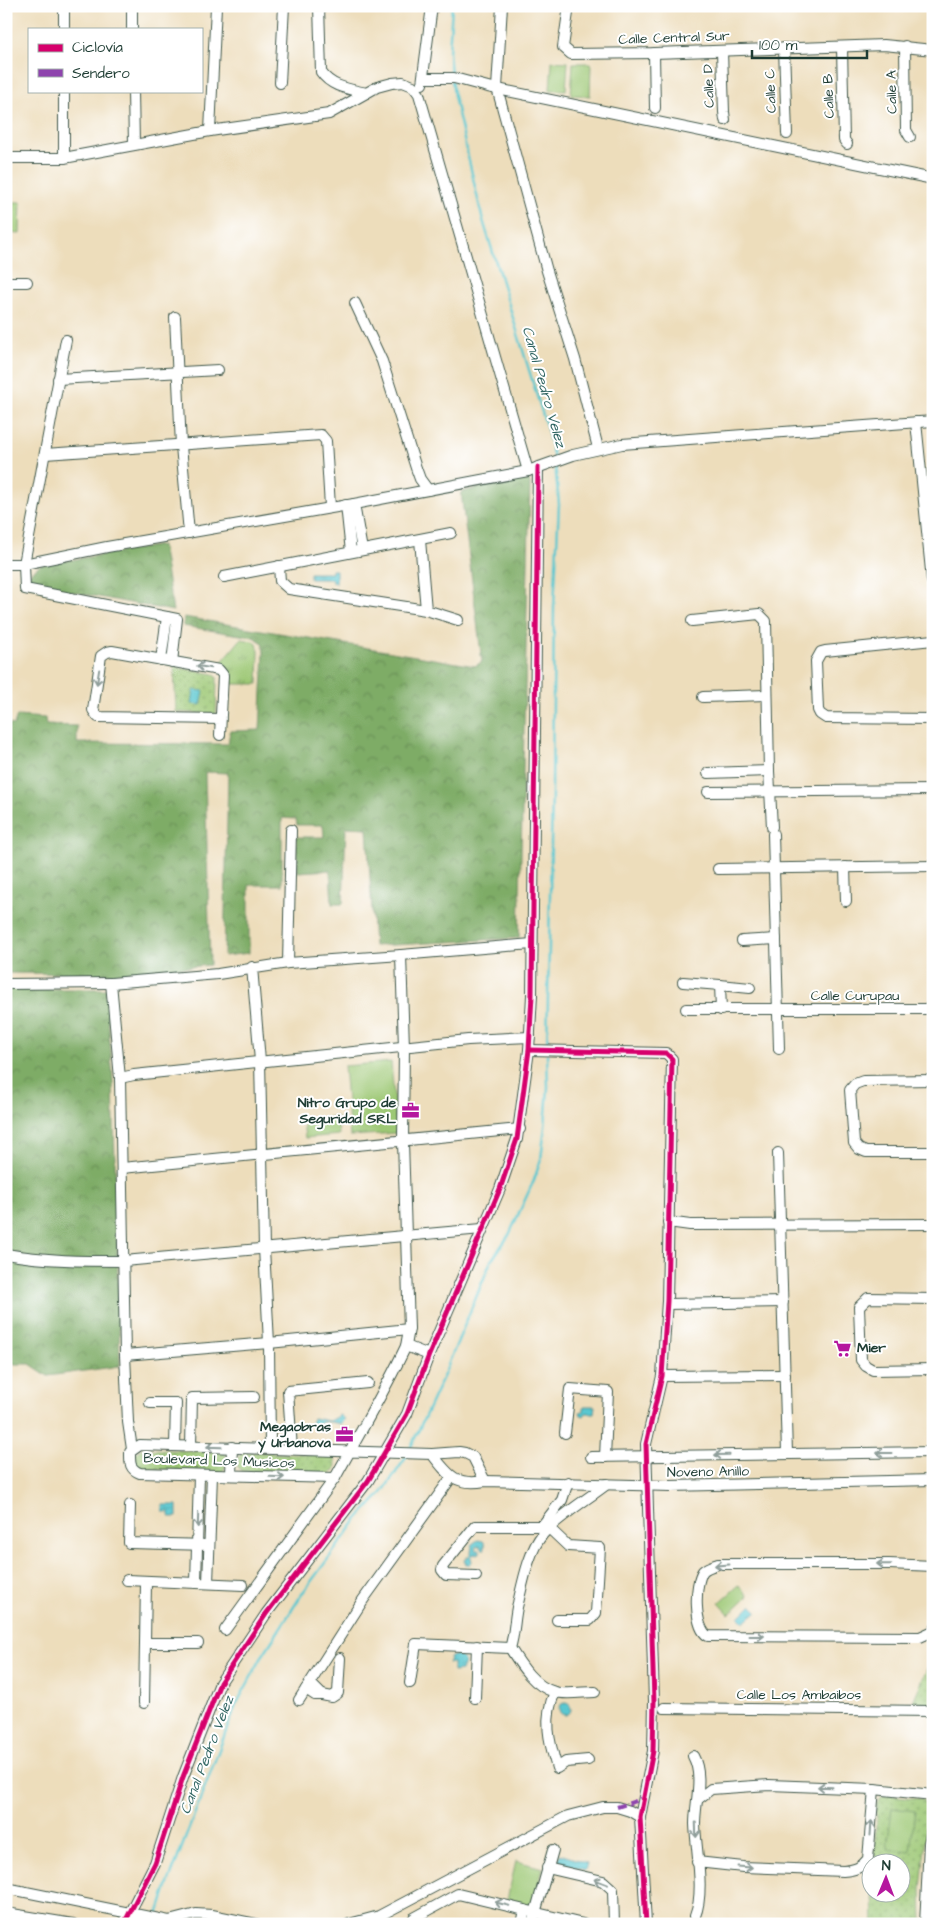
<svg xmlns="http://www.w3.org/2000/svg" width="939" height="1930" font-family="'Architects Daughter',sans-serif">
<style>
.grass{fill:url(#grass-tufts);stroke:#5e8254}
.forest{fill:url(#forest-crowns);stroke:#4e744d}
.park{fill:url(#park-dots);stroke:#5e8254}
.pitch{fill:#9dc875;stroke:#5e8254}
.water{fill:url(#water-ripples);stroke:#3c8282}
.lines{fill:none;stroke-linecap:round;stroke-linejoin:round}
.stream{stroke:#5ac7d0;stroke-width:2.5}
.minor-casing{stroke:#3e5548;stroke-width:12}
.minor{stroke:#fff;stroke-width:10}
.quiet{stroke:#8e44ad;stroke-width:4;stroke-dasharray:8 4;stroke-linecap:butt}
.cycleway-casing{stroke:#fff;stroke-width:8}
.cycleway{stroke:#d6006c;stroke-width:5}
.oneway{stroke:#8f9e9a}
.labels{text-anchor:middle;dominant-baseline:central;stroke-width:4;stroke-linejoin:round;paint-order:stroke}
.street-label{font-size:14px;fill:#1f3d34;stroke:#fff}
.poi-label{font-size:14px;font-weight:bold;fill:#1f3d34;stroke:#fff;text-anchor:end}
.water-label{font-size:15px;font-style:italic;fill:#316663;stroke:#fff}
</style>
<defs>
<pattern id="grass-tufts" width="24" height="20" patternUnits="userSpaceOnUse" patternTransform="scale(1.25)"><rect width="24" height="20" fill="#9dc875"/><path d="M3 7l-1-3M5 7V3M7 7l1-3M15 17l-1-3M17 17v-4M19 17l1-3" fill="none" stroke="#7fa461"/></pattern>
<pattern id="forest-crowns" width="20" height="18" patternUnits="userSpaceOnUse" patternTransform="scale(1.25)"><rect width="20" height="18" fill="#7eac66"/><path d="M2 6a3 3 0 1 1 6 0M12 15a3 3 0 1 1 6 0" fill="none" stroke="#678d55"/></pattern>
<pattern id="park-dots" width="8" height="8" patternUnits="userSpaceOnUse" patternTransform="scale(1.25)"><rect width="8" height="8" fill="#9dc875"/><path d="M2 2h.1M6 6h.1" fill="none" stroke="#7fa461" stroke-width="1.8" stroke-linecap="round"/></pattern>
<pattern id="water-ripples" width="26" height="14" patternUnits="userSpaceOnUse" patternTransform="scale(1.25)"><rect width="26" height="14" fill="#5ac7d0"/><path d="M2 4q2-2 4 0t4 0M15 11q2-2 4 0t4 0" fill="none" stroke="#4aa3aa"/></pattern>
</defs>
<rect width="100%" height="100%" fill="#fff"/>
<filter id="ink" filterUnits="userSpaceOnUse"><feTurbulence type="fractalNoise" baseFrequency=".02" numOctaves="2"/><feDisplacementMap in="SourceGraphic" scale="10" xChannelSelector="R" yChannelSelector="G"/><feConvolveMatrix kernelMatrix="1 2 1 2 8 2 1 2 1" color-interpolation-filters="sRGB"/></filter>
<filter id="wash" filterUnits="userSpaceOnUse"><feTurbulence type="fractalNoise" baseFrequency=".0096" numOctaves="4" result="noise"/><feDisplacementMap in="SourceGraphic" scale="20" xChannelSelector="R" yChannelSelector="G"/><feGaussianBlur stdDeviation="1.12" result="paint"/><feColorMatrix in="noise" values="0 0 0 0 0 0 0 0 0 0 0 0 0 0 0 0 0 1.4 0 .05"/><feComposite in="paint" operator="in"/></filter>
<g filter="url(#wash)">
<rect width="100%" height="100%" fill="#edddbb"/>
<path class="grass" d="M241,639L253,641L257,644L259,651L258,684H227L229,671L226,666L220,664Z"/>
<g class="forest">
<path d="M523,478L530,482L519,938L374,946L367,828L346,827L343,904H332L330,870L298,872L296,837H324L323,825H297L296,819L282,818V885H249V953L224,956L228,773L205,772L210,965L113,974L6,973V723L14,725L17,716L45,718L46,725L77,726V743L228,744L230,731L260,730L264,652L262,642L253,637L183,626L184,617L475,666L482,662L461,492Z"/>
<path d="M162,545L173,611L41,586L30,579V573L40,565Z"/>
<path d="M6,989H106L113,1081L120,1366L48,1376L30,1364H6Z"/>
</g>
<g class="park">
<path d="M174,667L214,674L217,677L216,714L176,712Z"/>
<path d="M141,1449L222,1452L226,1454C226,1461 227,1468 221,1473L139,1468L136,1465L134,1455Z"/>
<path d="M245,1452L334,1455L336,1464L335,1471L329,1474L241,1471C234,1463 236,1457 245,1452Z"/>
<path d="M933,1655V1707L911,1706Z"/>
<path d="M887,1795L922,1799L929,1807L921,1889L922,1924H874L873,1893L902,1892V1862H874L877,1804L880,1798Z"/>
</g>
<g class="pitch">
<path d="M552,61L568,62L566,90H550Z"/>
<path d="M573,63H591L590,96L571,95Z"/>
<path d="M6,202H21L20,234L6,233Z"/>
<path d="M391,1062L397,1133L350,1136L344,1066Z"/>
<path d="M337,1117L339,1135L305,1138L303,1120Z"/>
<path d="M739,1585L748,1596L729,1614L719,1603Z"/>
<path d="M892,1808L915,1811L910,1851L887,1849Z"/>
<path d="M516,1861L543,1868L533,1907L507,1900Z"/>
</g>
<g class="water">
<path d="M332,570H336V583L332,582V579H310V573H332Z"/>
<path d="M194,690L204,691L201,705L192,704Z"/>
<path d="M584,1406H595L594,1413H586L584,1416L581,1415L580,1412L584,1411Z"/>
<path d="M340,1415L344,1419L341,1424C335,1423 329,1421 323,1422C318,1422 316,1425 311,1423L313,1418L329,1421Z"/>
<path d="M163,1505H177V1517H170V1512H163Z"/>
<path d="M478,1540L483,1541L486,1545H484L485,1549H482L481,1546H477L476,1550H480V1553L472,1555L471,1557L472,1562L469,1565H466L464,1560L471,1554L472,1544Z"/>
<path d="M751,1605L757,1611L744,1622L739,1617Z"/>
<path d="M456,1655L462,1658L464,1662L461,1671L453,1672V1663H448L451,1657Z"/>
<circle cx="565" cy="1709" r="6"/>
<path d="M560,1854L587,1863L585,1870L557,1861Z"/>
</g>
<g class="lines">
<g class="stream">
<path d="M451,75L449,52L452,6"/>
<path d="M452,81L454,96L482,217L548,432L554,459"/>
<path d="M547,1048L552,792L554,607L559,504L555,464"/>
<path d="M409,1451L443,1377L491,1261L509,1235L534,1180L541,1159L545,1127L548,1087L547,1054"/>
<path d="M158,1915L169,1881L236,1705L263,1655L304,1591L357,1520L382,1493L407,1456"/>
</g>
</g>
</g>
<g filter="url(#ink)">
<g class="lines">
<defs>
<g id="minor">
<path d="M64,6V29"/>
<path d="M132,6V29"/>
<path d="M319,6L321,72C331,87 349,89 366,93"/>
<path d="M502,6L497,88L547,271L575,359L598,448"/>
<path d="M569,6L563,47L571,54L654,53L884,45L933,50"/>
<path d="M905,46L906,130L910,137"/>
<path d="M842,47L844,140L847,144"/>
<path d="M784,48L787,134"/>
<path d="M722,51L724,112L725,120"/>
<path d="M654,53L655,108"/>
<path d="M424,78H454L488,87L933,179"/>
<path d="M280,83L284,6"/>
<path d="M422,84L432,6"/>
<path d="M64,91V158"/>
<path d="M133,91L134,144"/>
<path d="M210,131L216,6"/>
<path d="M6,158H64L210,131L329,114L377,87L392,83L403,82L413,86L419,94L528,471"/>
<path d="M6,282H27"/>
<path d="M355,303L382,361L416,468L420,479L428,490"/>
<path d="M175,317L181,446L189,533"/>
<path d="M66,340L24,564L25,589L177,619L172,662"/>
<path d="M58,379L218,370"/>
<path d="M916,422L932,581"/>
<path d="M45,454L321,435L326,441L330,507"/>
<path d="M354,504L362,550"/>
<path d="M346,505L351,552"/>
<path d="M420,540L426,610"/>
<path d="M6,564H24L107,547L354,504L528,471L573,455L622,444L933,421"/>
<path d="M279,566L280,581L289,589L426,610L458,620"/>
<path d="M224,577L451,533"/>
<path d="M692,621L759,614L766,621L769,771L772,827"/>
<path d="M933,640L825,651L821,652L816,661L818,710L820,714L826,718L933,719"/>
<path d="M161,660L167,617"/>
<path d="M703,697L767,695"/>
<path d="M220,735L223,675L219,670L112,651L107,652L101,656L93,710L98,717L221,719"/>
<path d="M708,773L769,771"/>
<path d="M708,792L933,790"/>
<path d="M773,834L779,1049"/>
<path d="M845,867L846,901"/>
<path d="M718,869L933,866"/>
<path d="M742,941L776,939"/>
<path d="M401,955L404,1047L403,1142L409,1329L406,1346L429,1355"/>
<path d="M288,963L291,830"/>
<path d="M252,967L260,1061L264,1248L269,1343L270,1448"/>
<path d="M683,982L720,985"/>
<path d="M6,984L111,983"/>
<path d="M686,1009H933"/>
<path d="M721,1010L720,985L750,988"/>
<path d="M529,1050L666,1053L672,1059L667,1301L662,1376L646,1444L654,1701L653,1751L640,1817L646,1924"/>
<path d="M120,1078L134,1075L468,1040L530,1037"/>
<path d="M933,1080L863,1081L855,1084L850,1090L854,1143L859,1149L866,1152H933"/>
<path d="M778,1153L787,1453"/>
<path d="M122,1168L520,1129"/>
<path d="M668,1222L690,1225L933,1224"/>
<path d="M6,1254C44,1261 85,1261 124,1261L482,1229"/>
<path d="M933,1299L868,1298L859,1307L861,1360L866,1366L873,1370L933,1369"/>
<path d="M667,1304L783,1302"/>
<path d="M406,1346C385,1391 359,1434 335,1478L140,1473C129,1469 130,1462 130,1452L140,1445L432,1454L459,1452L465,1453L473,1457L485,1481"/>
<path d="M125,1355L269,1343L409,1329"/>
<path d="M662,1376L785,1375"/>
<path d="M150,1403H176L175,1446"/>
<path d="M565,1433L570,1389L608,1392L605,1457"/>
<path d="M191,1446L192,1398L254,1397"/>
<path d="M132,1449L128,1422L125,1355L120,1078L111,983L218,974L288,963L401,955L532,944"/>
<path d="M292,1449L288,1391L368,1383"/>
<path d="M432,1454C449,1476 456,1486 485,1481L670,1486L933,1480"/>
<path d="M591,1457L933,1452"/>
<path d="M231,1475L232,1447"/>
<path d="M130,1505L129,1543L209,1545"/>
<path d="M549,1528L568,1546L600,1548L596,1613L590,1620H557"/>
<path d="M542,1531V1526L562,1500L568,1482"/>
<path d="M933,1566L889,1564H718C712,1566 707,1567 703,1571C694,1584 694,1628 708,1636L920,1637L931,1632L933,1630"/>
<path d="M476,1576L446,1575L442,1570L443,1566L475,1526H542"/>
<path d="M127,1580L243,1585"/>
<path d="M196,1583L199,1475"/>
<path d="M208,1583L212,1475"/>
<path d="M225,1630L335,1478"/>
<path d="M146,1643H198"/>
<path d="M510,1648C515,1633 514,1618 518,1603C523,1582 529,1550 543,1534C557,1518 589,1498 607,1484"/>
<path d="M510,1648C520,1664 534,1687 555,1692C564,1695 584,1692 595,1692"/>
<path d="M410,1683L416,1644L510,1648"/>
<path d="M306,1689L315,1695H322L310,1683"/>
<path d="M555,1692C543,1718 549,1742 557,1768L566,1762L588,1760"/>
<path d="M322,1695L332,1697L338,1693L340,1658"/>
<path d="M475,1698L477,1646"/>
<path d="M299,1700L363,1600L451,1478"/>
<path d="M144,1703L146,1582"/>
<path d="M664,1708L933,1711"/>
<path d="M693,1756C704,1776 695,1802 695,1824C696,1851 705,1892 695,1916"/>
<path d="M698,1799L711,1789L769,1785L874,1789L933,1795"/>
<path d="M697,1862L743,1867L843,1871C855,1870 861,1868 868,1859L874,1789"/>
<path d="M547,1868L603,1881L613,1890L614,1924"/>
<path d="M6,1888L169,1921L196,1914L212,1915L256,1924"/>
<path d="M6,1913L73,1924"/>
<path d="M124,1924L155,1863L183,1777L220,1683L266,1614L368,1481L407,1414L429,1355L500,1189L517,1139L529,1050L532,995L538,467"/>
<path d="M349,1924L379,1916L568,1816L603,1807H617L630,1811L640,1817"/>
<path d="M411,1924L414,1918L458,1894L583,1924"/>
<path d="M522,1924L525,1910"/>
<path d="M532,1924L553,1850"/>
<path d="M925,1924L929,1844L933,1823"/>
</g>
</defs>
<use href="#minor" class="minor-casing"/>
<use href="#minor" class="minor"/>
<path class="quiet" d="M617,1807L636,1801L644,1795"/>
<defs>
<g id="cycleway">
<path d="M529,1050L666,1053L672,1059L667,1301L662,1376L646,1444L654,1701L653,1751L640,1817L646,1924"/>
<path d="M124,1924L155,1863L183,1777L220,1683L266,1614L368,1481L407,1414L429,1355L500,1189L517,1139L529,1050L532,995L538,467"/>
</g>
</defs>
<use href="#cycleway" class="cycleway-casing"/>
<use href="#cycleway" class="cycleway"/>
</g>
<defs><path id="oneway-shaft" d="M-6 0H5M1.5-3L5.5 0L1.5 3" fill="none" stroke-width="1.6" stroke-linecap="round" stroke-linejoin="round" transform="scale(1.25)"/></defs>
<g class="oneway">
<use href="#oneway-shaft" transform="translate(204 667) rotate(-171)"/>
<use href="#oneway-shaft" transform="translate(98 677) rotate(99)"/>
<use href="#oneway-shaft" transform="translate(214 1447) rotate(-178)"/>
<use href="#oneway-shaft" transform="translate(884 1453) rotate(180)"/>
<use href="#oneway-shaft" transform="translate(722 1455) rotate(179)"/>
<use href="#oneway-shaft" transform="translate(277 1477) rotate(2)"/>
<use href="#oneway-shaft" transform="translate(198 1520) rotate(92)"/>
<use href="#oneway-shaft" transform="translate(884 1564) rotate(-179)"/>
<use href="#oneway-shaft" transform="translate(722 1565) rotate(176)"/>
<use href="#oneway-shaft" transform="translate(757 1636)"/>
<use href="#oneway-shaft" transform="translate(825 1787) rotate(-178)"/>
<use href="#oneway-shaft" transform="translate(871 1828) rotate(-86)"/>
<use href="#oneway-shaft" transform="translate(696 1830) rotate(88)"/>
<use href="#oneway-shaft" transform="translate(745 1867) rotate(4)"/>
<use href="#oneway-shaft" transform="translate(601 1882) rotate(-159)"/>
<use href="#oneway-shaft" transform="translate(502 1904) rotate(-166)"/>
</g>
</g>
<defs>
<symbol id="office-bare" viewBox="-9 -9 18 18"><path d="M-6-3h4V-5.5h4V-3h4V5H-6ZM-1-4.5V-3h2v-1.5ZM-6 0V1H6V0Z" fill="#b5179e" stroke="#fff" stroke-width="2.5" paint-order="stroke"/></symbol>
<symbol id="supermarket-bare" viewBox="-9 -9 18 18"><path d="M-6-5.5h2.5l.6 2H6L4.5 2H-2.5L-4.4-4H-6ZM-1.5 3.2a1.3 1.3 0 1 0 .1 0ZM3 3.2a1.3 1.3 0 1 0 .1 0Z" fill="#b5179e" stroke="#fff" stroke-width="2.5" paint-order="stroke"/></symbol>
</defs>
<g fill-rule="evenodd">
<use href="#office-bare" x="398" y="1098" width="25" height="25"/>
<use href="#supermarket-bare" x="830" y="1336" width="25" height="25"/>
<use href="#office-bare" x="332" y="1422" width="25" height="25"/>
</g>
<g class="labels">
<g class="street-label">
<text transform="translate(674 38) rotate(-2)">Calle Central Sur</text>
<text transform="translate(709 86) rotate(-92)">Calle D</text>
<text transform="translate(771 91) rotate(-92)">Calle C</text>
<text transform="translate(892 92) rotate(-91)">Calle A</text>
<text transform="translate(829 96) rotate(-92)">Calle B</text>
<text x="855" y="996">Calle Curupau</text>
<text transform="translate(219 1461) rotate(2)">Boulevard Los Musicos</text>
<text transform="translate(708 1472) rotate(-1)">Noveno Anillo</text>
<text x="799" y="1695">Calle Los Ambaibos</text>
</g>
<g class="poi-label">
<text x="396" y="1103">Nitro Grupo de<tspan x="396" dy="16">Seguridad SRL</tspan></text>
<text x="857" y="1348" text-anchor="start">Mier</text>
<text x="331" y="1427">Megaobras<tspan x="331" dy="16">y Urbanova</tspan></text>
</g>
<g class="water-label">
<text transform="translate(544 387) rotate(74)">Canal Pedro Velez</text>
<text transform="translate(207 1755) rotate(-69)">Canal Pedro Velez</text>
</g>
</g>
<rect width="939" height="1930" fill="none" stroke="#fff" stroke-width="25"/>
<rect x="28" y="28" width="175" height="65" fill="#ffffff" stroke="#a5b1ae"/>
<rect x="38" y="44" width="25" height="8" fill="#d6006c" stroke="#a5b1ae"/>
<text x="72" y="52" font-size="15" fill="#1f3d34">Ciclovía</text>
<rect x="38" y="69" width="25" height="8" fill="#8e44ad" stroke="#a5b1ae"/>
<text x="72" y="78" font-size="15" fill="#1f3d34">Sendero</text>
<g transform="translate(886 1878) rotate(1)"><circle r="24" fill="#ffffff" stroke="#a5b1ae"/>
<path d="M0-4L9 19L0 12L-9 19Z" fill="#b5179e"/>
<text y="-8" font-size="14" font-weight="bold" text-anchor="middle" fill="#1f3d34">N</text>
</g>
<path d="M752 50v8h115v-8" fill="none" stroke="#1f3d34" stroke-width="2.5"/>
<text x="759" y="50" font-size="15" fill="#1f3d34" stroke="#ffffff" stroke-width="4" paint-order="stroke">100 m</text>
</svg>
